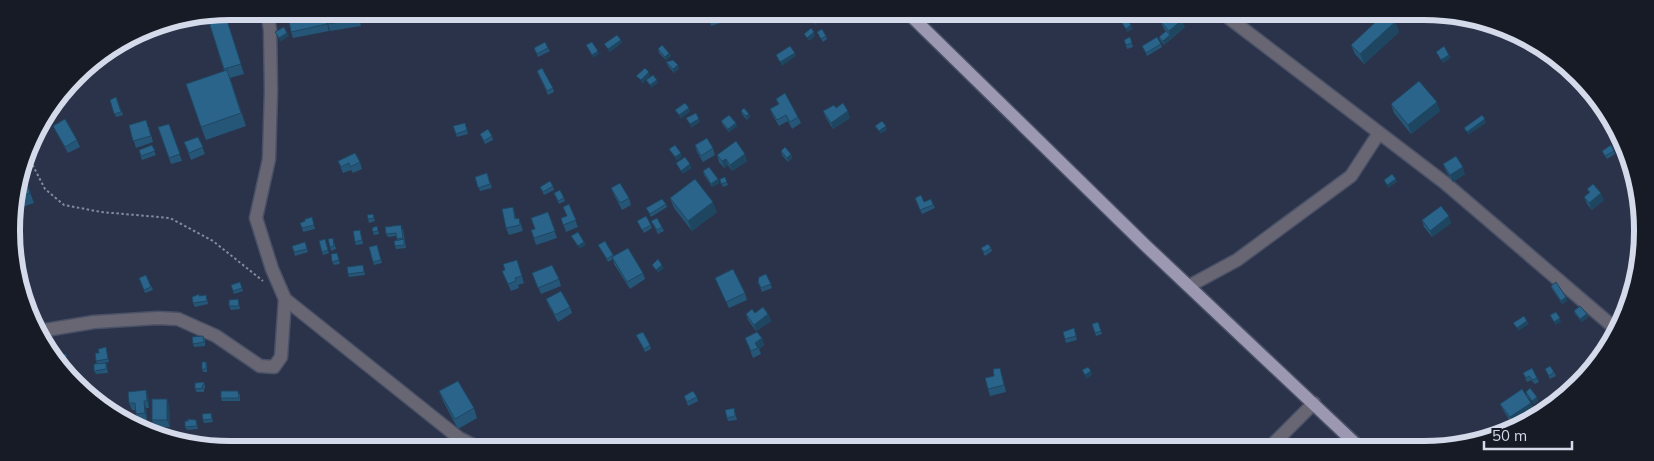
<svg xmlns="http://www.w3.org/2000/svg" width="1654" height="461" font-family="Mulish,sans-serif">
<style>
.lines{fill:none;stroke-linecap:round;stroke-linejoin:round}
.minor-casing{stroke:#495167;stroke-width:15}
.major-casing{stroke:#495167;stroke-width:15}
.path{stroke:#828a9d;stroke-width:2;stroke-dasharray:2.5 2.5;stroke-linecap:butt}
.minor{stroke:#696673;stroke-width:12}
.major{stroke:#9d98b1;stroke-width:12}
.wall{fill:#255677}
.shaded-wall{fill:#1e4661}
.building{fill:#2b648a;stroke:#1e4661}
.rim{fill:none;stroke:#d4daea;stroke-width:6}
</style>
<rect width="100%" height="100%" fill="#2a334a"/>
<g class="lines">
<defs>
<g id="minor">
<path d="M267,11L270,30L271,90L269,159L256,218L272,269L285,299L459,438L475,446"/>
<path d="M1225,15L1445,183L1617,330"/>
<path d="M1189,286L1237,260L1351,176L1379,133"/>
<path d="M40,331L94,322L158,318L178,319L216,336L260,366L274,367L281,357L285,299"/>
<path d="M1269,448L1314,403"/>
</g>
<path id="major" d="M909,14L1145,245L1360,448"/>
</defs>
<use href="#minor" class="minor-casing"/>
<use href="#major" class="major-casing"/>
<path class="path" d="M28,156L45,189L64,205L101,212L170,218L213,241L263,281"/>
<use href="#minor" class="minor"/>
<use href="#major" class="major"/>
</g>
<g class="wall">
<path d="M325,12L329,31L293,38L291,32Z"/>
<path d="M358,12L361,26L330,31L328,24Z"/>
<path d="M707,13H735L736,18L711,26Z"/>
<path d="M208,19L228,24L244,74L230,78L246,126L206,140L201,127L224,71Z"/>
<path d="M1161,22L1185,27L1164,45L1160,40L1159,37L1166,32L1164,29Z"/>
<path d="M1395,22L1399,32L1364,64L1355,54L1351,45Z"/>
<path d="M817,32L826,36L827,39L823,42Z"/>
<path d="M1130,37L1133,47L1127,49L1124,40Z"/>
<path d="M1161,44L1162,47L1147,56L1142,46Z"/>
<path d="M534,48H548L550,51L538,57Z"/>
<path d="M658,49L669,53L671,56L666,60L659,53Z"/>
<path d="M666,62L679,68L674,73L668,66Z"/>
<path d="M537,71L553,88L554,92L548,95Z"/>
<path d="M116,97L123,115L116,117L110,100Z"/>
<path d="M776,99L798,117L801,123L792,129L788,121L779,126L773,116L770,109L778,104Z"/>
<path d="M1391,104L1440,111L1411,134L1394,113Z"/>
<path d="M836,108L850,118L833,129L826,118L823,111Z"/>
<path d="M741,111L749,114L750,117L747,120L742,114Z"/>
<path d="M721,121L737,126L729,132L723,125Z"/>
<path d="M465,123L468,134L457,137L453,126Z"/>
<path d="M169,124L182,161L171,164L158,127Z"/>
<path d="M129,125L149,127L153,142L136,148Z"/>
<path d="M53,126L77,140L80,147L68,153L56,132Z"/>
<path d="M480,134L492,136L493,140L485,144Z"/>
<path d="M198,137L205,154L191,160L184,142Z"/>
<path d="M152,145L156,155L142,160L139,150Z"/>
<path d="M695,145L713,148L715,155L703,162L697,152Z"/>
<path d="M781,151L791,154L792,158L788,162L782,155Z"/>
<path d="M1602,151H1614L1615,154L1607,159Z"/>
<path d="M717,155L747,161L732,171L728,165L724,168L719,162Z"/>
<path d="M338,161L360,162L362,169L353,173L351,170L343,173Z"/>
<path d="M1443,164L1465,174L1453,182L1446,171Z"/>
<path d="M703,171L718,179L719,183L712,187L704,175Z"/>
<path d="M23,173L34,203L13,210Z"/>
<path d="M487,173L492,188L480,191L475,177Z"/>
<path d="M725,177L728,185L723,187L720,179Z"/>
<path d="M553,186L554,190L544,195L540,187Z"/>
<path d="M611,188L629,198L631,205L622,210L614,195Z"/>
<path d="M1587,189L1604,200L1592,210L1587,204L1584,197L1589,193Z"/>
<path d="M554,193L564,198L565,201L559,204Z"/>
<path d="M670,198L717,212L692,231L674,208Z"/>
<path d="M915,198L924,202L931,199L935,208L922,214Z"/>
<path d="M569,204L578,227L566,232L561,218L567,216Z"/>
<path d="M666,204L667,207L651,217L646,208Z"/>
<path d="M513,207L516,219L519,218L523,231L509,235L506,228Z"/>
<path d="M548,212L557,238L536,245L531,230L535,229Z"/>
<path d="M373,214L375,221L369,223L368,219Z"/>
<path d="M312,217L315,229L303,232L302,228L305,221Z"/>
<path d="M1422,220L1451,223L1432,237L1424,227Z"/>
<path d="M637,221L651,225L652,228L644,233Z"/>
<path d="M651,221L662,227L664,231L658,234Z"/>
<path d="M377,226L379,234L374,235L373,232Z"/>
<path d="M403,229L406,248L396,249L395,246L397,240L396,236L388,237L386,234Z"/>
<path d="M360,230L363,244L356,245L355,242Z"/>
<path d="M325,239L329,253L323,255L319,241Z"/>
<path d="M605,241L614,256L643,273L645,279L630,289L614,264L613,259L608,262L600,248L598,245Z"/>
<path d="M305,242L308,252L295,256L294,252Z"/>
<path d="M334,242L336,249L331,251L330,247Z"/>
<path d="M377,245L382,263L374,265L369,247Z"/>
<path d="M981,248H991L992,251L985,256Z"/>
<path d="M337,253L340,264L334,265L332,262Z"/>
<path d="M517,260L524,283L518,285L519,288L511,291L502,271L505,270Z"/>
<path d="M363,265L365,275L349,277L348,274Z"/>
<path d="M532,273L559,279L561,286L541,294Z"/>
<path d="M766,274L772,288L762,292L758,282Z"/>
<path d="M146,275L153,290L145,293L139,278Z"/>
<path d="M715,278L745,293L747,300L729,308Z"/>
<path d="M240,282L243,291L234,294L231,285Z"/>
<path d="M1551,286L1566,297L1567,301L1562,304L1552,289Z"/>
<path d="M207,298L208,304L195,307L193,303Z"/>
<path d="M238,299L240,309L231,310L229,306Z"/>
<path d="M546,299L570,307L572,313L558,322L549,306Z"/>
<path d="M1574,311L1587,314L1588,317L1582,322L1575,314Z"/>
<path d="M746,314H768L771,321L756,331L748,320Z"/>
<path d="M1098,322L1102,334L1096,336L1092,324Z"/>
<path d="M1074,328L1077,340L1066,343L1063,332Z"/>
<path d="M636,335L650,345L651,349L645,352Z"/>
<path d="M745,338H762L764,345L759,349L761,354L753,358Z"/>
<path d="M205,339V346L194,347L193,344Z"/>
<path d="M106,347L109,362L103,363H106L108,373L96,374L94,371L97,364L96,361L99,353Z"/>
<path d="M67,358L68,369L63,370L58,365Z"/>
<path d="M206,362L207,366V372H203L202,369Z"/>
<path d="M1000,368L1002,375L1006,392L990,396L988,389L994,376Z"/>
<path d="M1545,369L1554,372L1556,376L1550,379Z"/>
<path d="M1523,373L1537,378L1539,382L1535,384L1531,380L1527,382Z"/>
<path d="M195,383L205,385V388L204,389V392H196Z"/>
<path d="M146,390L148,397L149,408H146L147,420L139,421L136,414V410H132L129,403Z"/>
<path d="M439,391L474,408L477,418L458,429L443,401Z"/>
<path d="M1526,392L1538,401L1534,404L1527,396Z"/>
<path d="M240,394V401H222L221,398Z"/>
<path d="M684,396L697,397L698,401L688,406Z"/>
<path d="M1531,403L1534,409L1512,424L1503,410L1500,404Z"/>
<path d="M169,406L170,427H154L152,420Z"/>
<path d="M734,408L737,420L728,421L727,418Z"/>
<path d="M211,413L213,422L204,423L203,420Z"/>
<path d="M196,420L198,429L187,430L185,427Z"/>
</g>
<g class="shaded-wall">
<path d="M324,12L326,15L329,31L327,24Z"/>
<path d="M357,12H358L361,26L358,19Z"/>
<path d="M637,13H639L640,15L629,23L628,19Z"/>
<path d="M822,15L824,18L815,25L814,22Z"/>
<path d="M1245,15H1251L1243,20L1242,16Z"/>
<path d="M1182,20L1185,27L1171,38L1169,31Z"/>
<path d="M1395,22L1399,32L1364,64L1360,54Z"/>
<path d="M1131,25L1133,29L1127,32L1126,29Z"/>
<path d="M814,32L815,36L809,41L807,38Z"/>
<path d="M287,33L289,36L280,42L279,38Z"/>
<path d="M1170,35L1171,38L1164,45L1163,41Z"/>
<path d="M621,40L622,43L609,53L608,49Z"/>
<path d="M598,51L599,54L593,58L592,55Z"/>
<path d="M669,53L671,56L666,60L665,57Z"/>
<path d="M795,53L796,56L782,66L780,62Z"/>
<path d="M1449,55L1451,58L1443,63L1441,60Z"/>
<path d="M678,65L679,68L674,73L673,69Z"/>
<path d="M649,72L650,76L642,84L641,80Z"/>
<path d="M657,80L658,83L651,88L650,85Z"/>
<path d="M1437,102L1440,111L1411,134L1408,125Z"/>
<path d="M689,108L690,112L680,119L679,115Z"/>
<path d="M848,111L850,118L833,129L831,123Z"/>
<path d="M749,114L750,117L747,120L746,116Z"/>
<path d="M699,119L700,122L691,128L690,124Z"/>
<path d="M1485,119L1486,123L1468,135L1467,132Z"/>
<path d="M736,123L737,126L729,132L728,129Z"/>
<path d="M886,126L887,130L880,134L879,131Z"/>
<path d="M681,153L682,157L676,161L675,157Z"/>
<path d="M745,154L747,161L732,171L730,165Z"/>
<path d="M791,154L792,158L788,162L787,158Z"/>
<path d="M726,159L728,165L724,168L722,161Z"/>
<path d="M690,164L692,168L683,174L681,171Z"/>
<path d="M1463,167L1465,174L1453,182L1450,175Z"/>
<path d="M718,179L719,183L712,187L711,184Z"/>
<path d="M1396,179L1397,182L1388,188L1387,185Z"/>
<path d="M1601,193L1604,200L1592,210L1589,203Z"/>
<path d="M713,202L717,212L692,231L688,221Z"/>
<path d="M1449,216L1451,223L1432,237L1430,231Z"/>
<path d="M584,242L586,245L579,249L578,246Z"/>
<path d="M662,265L664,268L658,273L656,270Z"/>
<path d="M1566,297L1567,301L1562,304L1561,301Z"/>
<path d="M768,314L771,321L756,331L754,325Z"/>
<path d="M1587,314L1588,317L1582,322L1580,319Z"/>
<path d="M1560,318L1561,322L1555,325L1554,322Z"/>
<path d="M1527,321L1529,324L1518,331L1517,328Z"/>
<path d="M762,338L764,345L759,349L755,343Z"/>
<path d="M1091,371L1092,375L1086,379L1085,375Z"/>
<path d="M146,390L148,397L149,408L147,401Z"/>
<path d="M1537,397L1538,401L1534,404L1532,401Z"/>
<path d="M167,399L169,406L170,427L167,420Z"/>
<path d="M144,401L146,408L147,420L145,413Z"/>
<path d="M1531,403L1534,409L1512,424L1510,417Z"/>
</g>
<g class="building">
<path d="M309,12H324L327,24L291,32L288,16Z"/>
<path d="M326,12H357L358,19L328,24Z"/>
<path d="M627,13H637L628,19L624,15Z"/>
<path d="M707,13H729L709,19Z"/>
<path d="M811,13H821L822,15L814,22L809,16L812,14Z"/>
<path d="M225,14L241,64L224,69L208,19Z"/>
<path d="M1170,14H1178L1182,20L1169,31L1161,22Z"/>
<path d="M1383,15H1389L1395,22L1360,54L1351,45Z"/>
<path d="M1125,16L1131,25L1126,29L1120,20Z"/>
<path d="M284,27L287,33L279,38L275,32Z"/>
<path d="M811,28L814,32L807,38L804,34Z"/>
<path d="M822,29L826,36L821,39L817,32Z"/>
<path d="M1166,31L1170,35L1163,41L1159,37Z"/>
<path d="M617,35L621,40L608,49L604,44Z"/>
<path d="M1130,37L1132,43L1126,45L1124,40Z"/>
<path d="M1157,37L1161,44L1146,53L1142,46Z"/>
<path d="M545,42L548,48L537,54L534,48Z"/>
<path d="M592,42L598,51L592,55L586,45Z"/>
<path d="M662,45L669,53L665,57L658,49Z"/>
<path d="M790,46L795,53L780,62L776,55Z"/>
<path d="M1444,46L1449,55L1441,60L1436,52Z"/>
<path d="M673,60L678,65L673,69L666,62Z"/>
<path d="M542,68L553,88L547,91L537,71Z"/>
<path d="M645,68L649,72L641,80L636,76Z"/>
<path d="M227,70L241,113L201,127L186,84Z"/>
<path d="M653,75L657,80L650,85L646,80Z"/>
<path d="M1419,81L1437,102L1408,125L1391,104Z"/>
<path d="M785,93L798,117L790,122L786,115L777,120L770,109L779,104L776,99Z"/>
<path d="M116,97L121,112L114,114L110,100Z"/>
<path d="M685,103L689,108L679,115L675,110Z"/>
<path d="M843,103L848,111L831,123L823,111L834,105L836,108Z"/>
<path d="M744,108L749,114L746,116L741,111Z"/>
<path d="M696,113L699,119L690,124L686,118Z"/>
<path d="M729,115L736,123L728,129L721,121Z"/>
<path d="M1482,115L1485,119L1467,132L1464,128Z"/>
<path d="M65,119L77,140L65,147L53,126Z"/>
<path d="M146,120L151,136L133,141L129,125Z"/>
<path d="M882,121L886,126L879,131L875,126Z"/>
<path d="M465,123L467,130L456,134L453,126Z"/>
<path d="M169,124L180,154L169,158L158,127Z"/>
<path d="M488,129L492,136L484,141L480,134Z"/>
<path d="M198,137L203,147L189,153L184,142Z"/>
<path d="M707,138L713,148L701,156L695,145Z"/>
<path d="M736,141L745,154L730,165L726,159L722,161L717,155Z"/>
<path d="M152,145L155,151L141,156L139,150Z"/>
<path d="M675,145L681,153L675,157L669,149Z"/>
<path d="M1611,145L1614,151L1605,156L1602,151Z"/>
<path d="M785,147L791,154L787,158L781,151Z"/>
<path d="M355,153L360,162L350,167L349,163L341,167L338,161Z"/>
<path d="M1456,156L1463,167L1450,175L1443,164Z"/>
<path d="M685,157L690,164L681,171L676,163Z"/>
<path d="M709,167L718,179L711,184L703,171Z"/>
<path d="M23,173L30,193L17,198Z"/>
<path d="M487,173L490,184L478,188L475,177Z"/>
<path d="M1392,174L1396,179L1387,185L1384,180Z"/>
<path d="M725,177L727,182L721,184L720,179Z"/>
<path d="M695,179L713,202L688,221L670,198Z"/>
<path d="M550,181L553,186L543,192L540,187Z"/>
<path d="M620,183L629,198L620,203L611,188Z"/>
<path d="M1593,184L1601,193L1589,203L1584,197L1590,192L1587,189Z"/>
<path d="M560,190L564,198L558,201L554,193Z"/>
<path d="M921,195L924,202L931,199L933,205L920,210L915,198Z"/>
<path d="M662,199L666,204L650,214L646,208Z"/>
<path d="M569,204L576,220L563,225L561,218L567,216L563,207Z"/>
<path d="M1441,206L1449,216L1430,231L1422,220Z"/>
<path d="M513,207L515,219L519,218L520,225L506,228L502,209Z"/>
<path d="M548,212L555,231L534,238L531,230L535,229L531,218Z"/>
<path d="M373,214L374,218L368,219L367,215Z"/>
<path d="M646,216L651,225L642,230L637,221Z"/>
<path d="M312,217L314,225L302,228L300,223L305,221V219Z"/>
<path d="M657,218L662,227L657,230L651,221Z"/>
<path d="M401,225L403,238L397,239L396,233L386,234L385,227Z"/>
<path d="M377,226L378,231L373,232L372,228Z"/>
<path d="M360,230L362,240L355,242L353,231Z"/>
<path d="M578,232L584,242L578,246L571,236Z"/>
<path d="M333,238L334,246L330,247L328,239Z"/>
<path d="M325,239L328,250L322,252L319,241Z"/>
<path d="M404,239V245L395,246L394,241Z"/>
<path d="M605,241L613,255L607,259L598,245Z"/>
<path d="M305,242L307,249L294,252L292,246Z"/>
<path d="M988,244L991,248L984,252L981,248Z"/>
<path d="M377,245L381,260L373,262L369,247Z"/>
<path d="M628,248L643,273L627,282L612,257Z"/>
<path d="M337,253L339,260L332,262L331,254Z"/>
<path d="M658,259L662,265L656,270L652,265Z"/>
<path d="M517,260L522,276L515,278L516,281L508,284L502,271L505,270L503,264Z"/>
<path d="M363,265L364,272L348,274L347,267Z"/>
<path d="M552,265L559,279L538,288L532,273Z"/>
<path d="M733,269L745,293L726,302L715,278Z"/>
<path d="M766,274L771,284L761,288L758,282L759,277Z"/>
<path d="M146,275L151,287L144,290L139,278Z"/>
<path d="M240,282L242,288L233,291L231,285Z"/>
<path d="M1556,282L1566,297L1561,301L1551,286Z"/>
<path d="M561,291L570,307L555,315L546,299Z"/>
<path d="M199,294V296L206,295L207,301L193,303L192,297Z"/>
<path d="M238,299L239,306H229V300Z"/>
<path d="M1580,306L1587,314L1580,319L1574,311Z"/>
<path d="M763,307L768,314L754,325L746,314L752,309L755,313Z"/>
<path d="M1556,312L1560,318L1554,322L1550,315Z"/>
<path d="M1524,316L1527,321L1517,328L1513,323Z"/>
<path d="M1098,322L1101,331L1095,333L1092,324Z"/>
<path d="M1074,328L1076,336L1065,339L1063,332Z"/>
<path d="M643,332L650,345L644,349L636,335Z"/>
<path d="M757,332L762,338L755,343L758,348L751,351L745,338Z"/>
<path d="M203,336L204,342L193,344L192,337Z"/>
<path d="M106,347L108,359L96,361L95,353H99L98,349Z"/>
<path d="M66,354L67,365L60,367L58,365L56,355Z"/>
<rect x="202" y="362" width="4" height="7"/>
<path d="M106,363V369L94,371V364Z"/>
<path d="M1550,366L1554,372L1549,376L1545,369Z"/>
<path d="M1088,367L1091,371L1085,375L1082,370Z"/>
<path d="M1000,368L1004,385L988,389L985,378L994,376L993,369Z"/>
<path d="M1532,368L1537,378L1533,380L1529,376L1526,378L1523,373Z"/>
<path d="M458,381L474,408L455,419L439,391Z"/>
<path d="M204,382V385H202L203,388L195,389V383Z"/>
<path d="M1530,388L1537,397L1532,401L1526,392Z"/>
<path d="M1522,389L1531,403L1510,417L1500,404Z"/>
<path d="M146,390L147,401H144L145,413L136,414L135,403H129L128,392Z"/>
<path d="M221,391H238L239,398H221Z"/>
<path d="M693,391L697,397L687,402L684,396Z"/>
<rect x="152" y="399" width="15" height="21"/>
<path d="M734,408L735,416L727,418L725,410Z"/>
<path d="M211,413L212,419L203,420L202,414Z"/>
<path d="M188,419L196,420L197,426L185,427V421H188Z"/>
<path d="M1099,439L1103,447H1095L1093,442Z"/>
<path d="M1133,443L1135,447H1125V446Z"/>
<path d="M788,444L789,447H776V445Z"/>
</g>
<path d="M0 0H1654V461H0ZM230 20H1424A210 210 0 0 1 1634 230V231A210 210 0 0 1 1424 441H230A210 210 0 0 1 20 231V230A210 210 0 0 1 230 20Z" fill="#171b26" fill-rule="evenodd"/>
<path class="rim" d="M230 20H1424A210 210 0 0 1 1634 230V231A210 210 0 0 1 1424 441H230A210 210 0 0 1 20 231V230A210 210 0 0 1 230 20Z"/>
<path d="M1484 441v8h88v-8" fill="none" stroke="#d4daea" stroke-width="2.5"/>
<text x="1492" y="441" font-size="15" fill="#d4daea" stroke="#171b26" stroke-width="4" paint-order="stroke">50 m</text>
</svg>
